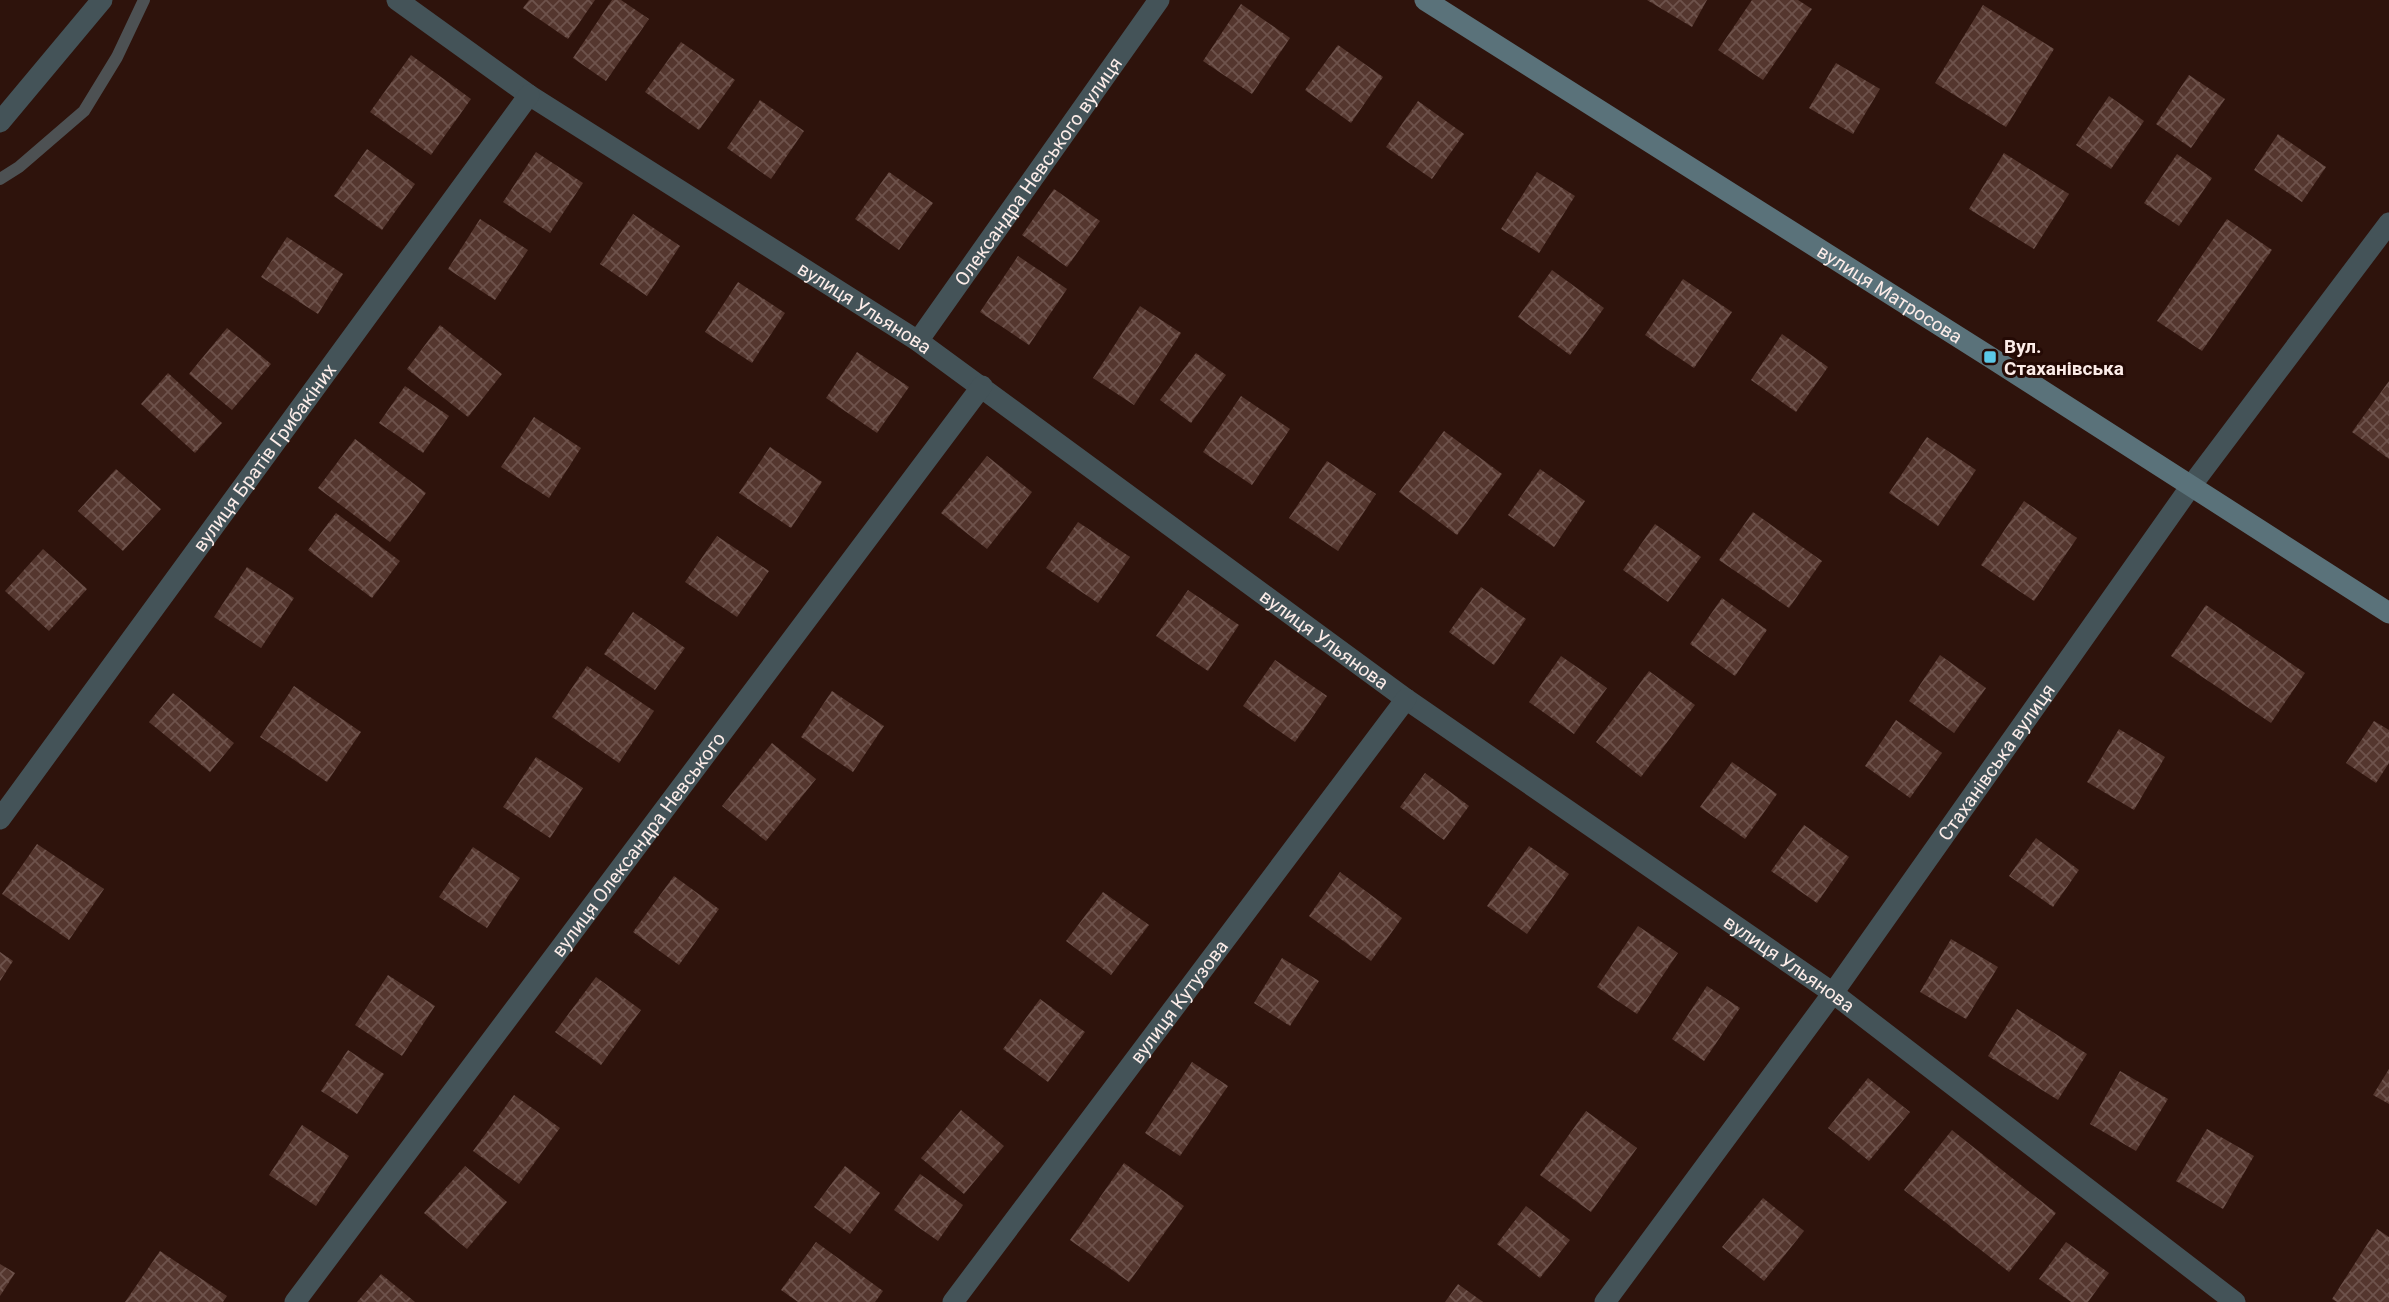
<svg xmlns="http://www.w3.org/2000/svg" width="2389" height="1302" font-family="Roboto,sans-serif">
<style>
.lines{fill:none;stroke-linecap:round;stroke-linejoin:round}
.stream{stroke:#4d5153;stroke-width:12}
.building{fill:url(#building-cross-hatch)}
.street{stroke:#445358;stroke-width:21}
.secondary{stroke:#5a727a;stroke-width:21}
.poi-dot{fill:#5bc8e7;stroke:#240a05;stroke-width:2.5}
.labels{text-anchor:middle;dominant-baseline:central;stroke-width:6;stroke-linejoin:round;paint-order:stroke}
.street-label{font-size:19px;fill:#fcece8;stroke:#240a05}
.poi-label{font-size:19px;font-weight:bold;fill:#fcece8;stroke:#240a05;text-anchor:start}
</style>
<defs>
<pattern id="building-cross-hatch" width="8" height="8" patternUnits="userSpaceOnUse" patternTransform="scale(1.75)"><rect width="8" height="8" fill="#54362e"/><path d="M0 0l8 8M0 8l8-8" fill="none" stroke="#6e534c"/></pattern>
</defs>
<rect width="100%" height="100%" fill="#2e130c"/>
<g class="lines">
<path class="stream" d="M0,179L19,167L84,111L117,57L144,0"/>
</g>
<g class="building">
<path d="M529,0H595L568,39L523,8Z"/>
<path d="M612,0H621L649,19L606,81L573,58Z"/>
<path d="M1647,0H1707L1692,27Z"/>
<path d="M1752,0H1798L1812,9L1763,80L1718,50Z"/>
<path d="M1241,4L1290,38L1252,94L1203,61Z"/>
<path d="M1983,5L2054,49L2006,127L1935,83Z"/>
<path d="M681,42L735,80L699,130L645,92Z"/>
<path d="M1338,45L1383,77L1351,123L1305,90Z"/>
<path d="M411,55L471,99L431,155L370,112Z"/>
<path d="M1836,63L1880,89L1853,134L1809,108Z"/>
<path d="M2189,75L2225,99L2191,148L2156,124Z"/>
<path d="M2109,96L2144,121L2111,169L2076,145Z"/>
<path d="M760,100L804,131L771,179L727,148Z"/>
<path d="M1418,101L1464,134L1432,179L1386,147Z"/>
<path d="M2278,134L2326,167L2302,202L2254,170Z"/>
<path d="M367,149L415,184L382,230L334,196Z"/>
<path d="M536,152L583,183L550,233L503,202Z"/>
<path d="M2004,153L2069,194L2034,249L1969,209Z"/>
<path d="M2177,154L2212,178L2179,226L2144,203Z"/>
<path d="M889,172L933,203L899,250L855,219Z"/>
<path d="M1537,172L1575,196L1539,253L1501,229Z"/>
<path d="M1054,189L1100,221L1067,267L1022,235Z"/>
<path d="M633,214L680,246L647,296L600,264Z"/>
<path d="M480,219L528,250L495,300L448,269Z"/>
<path d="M2227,219L2272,250L2202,351L2157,321Z"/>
<path d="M287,237L343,274L318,314L261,277Z"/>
<path d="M1018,256L1067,289L1029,345L980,312Z"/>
<path d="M1552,270L1604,308L1570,355L1518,317Z"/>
<path d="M1683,279L1732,312L1694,368L1645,335Z"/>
<path d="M738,282L785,313L752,363L705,332Z"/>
<path d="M1140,306L1181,333L1134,405L1093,378Z"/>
<path d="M440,325L502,374L468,417L407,369Z"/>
<path d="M227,328L271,364L232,410L189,374Z"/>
<path d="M1782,334L1828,367L1796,412L1751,380Z"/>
<path d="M857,352L909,387L877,433L826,398Z"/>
<path d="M1196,353L1226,375L1191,423L1160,400Z"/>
<path d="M168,373L222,423L195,453L141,404Z"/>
<path d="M2389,381V459L2352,432Z"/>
<path d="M405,386L449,416L423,453L379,423Z"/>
<path d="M1241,396L1290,429L1252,485L1203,452Z"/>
<path d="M534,417L581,448L549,498L501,467Z"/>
<path d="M1444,431L1502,474L1457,535L1399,492Z"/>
<path d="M1927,437L1976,470L1938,526L1889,493Z"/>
<path d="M355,439L426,493L390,542L318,488Z"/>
<path d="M770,447L822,482L791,528L739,493Z"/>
<path d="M987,456L1032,492L987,549L941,513Z"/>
<path d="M1327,461L1376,494L1338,551L1289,518Z"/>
<path d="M116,469L161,509L123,551L78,511Z"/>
<path d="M1540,469L1585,501L1554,547L1508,515Z"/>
<path d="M2024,501L2077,538L2034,601L1981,565Z"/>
<path d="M1753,512L1822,561L1789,608L1719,560Z"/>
<path d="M336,513L400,561L372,598L308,550Z"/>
<path d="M1078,522L1130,557L1098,603L1046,568Z"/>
<path d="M1655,524L1701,557L1668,602L1623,570Z"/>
<path d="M717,536L769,571L737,617L685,582Z"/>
<path d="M43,549L87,589L49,631L5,591Z"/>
<path d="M247,567L294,598L261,648L214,617Z"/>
<path d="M1481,587L1526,619L1494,665L1449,632Z"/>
<path d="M1188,590L1239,625L1208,671L1156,636Z"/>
<path d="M1722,598L1767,630L1735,676L1690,644Z"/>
<path d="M2206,605L2305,673L2271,723L2171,656Z"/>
<path d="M633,612L685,648L655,690L604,654Z"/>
<path d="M1940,655L1986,688L1954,733L1909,701Z"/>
<path d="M1561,656L1607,688L1574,734L1529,702Z"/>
<path d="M1275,660L1327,696L1295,742L1243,706Z"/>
<path d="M587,666L654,711L619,763L552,717Z"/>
<path d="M1649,671L1695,705L1641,777L1596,742Z"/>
<path d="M294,686L361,732L327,782L260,737Z"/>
<path d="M832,691L884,726L853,772L801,737Z"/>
<path d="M173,693L234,743L210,772L149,722Z"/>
<path d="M1896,720L1942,753L1910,798L1865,766Z"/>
<path d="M2374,721L2389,730V763L2376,783L2346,763Z"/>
<path d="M2119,729L2165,757L2134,810L2087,782Z"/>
<path d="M772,743L816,779L766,841L722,806Z"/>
<path d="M536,757L583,788L550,838L503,807Z"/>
<path d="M1732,762L1777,794L1745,839L1700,807Z"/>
<path d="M1425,773L1469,806L1444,840L1400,807Z"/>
<path d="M1804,825L1849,857L1817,903L1771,871Z"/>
<path d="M2036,838L2079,870L2053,907L2009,876Z"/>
<path d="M37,844L104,889L69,940L2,894Z"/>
<path d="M1529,846L1569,874L1527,934L1487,906Z"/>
<path d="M473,847L520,878L487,928L439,897Z"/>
<path d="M1340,872L1402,918L1371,961L1309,916Z"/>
<path d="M674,876L719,909L679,965L633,932Z"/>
<path d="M1103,892L1149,925L1111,975L1066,941Z"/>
<path d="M1638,926L1678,953L1637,1014L1597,987Z"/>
<path d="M1951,939L1998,967L1966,1019L1920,992Z"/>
<path d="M0,952L13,961L0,981Z"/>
<path d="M1282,958L1319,981L1290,1026L1254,1003Z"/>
<path d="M388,975L435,1006L402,1056L355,1025Z"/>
<path d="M596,977L641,1010L601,1065L555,1032Z"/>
<path d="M1707,986L1740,1008L1704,1061L1672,1039Z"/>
<path d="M1040,999L1085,1032L1048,1082L1003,1049Z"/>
<path d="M2017,1009L2087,1054L2058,1100L1988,1056Z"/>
<path d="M348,1050L384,1074L357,1114L321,1091Z"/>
<path d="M1192,1062L1228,1086L1180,1156L1145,1133Z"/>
<path d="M2389,1069V1104L2373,1095Z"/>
<path d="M2120,1071L2168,1099L2136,1151L2090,1124Z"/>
<path d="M1868,1078L1910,1112L1869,1161L1828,1128Z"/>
<path d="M514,1095L560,1128L519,1184L473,1151Z"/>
<path d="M961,1110L1004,1146L964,1194L921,1158Z"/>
<path d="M1586,1111L1637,1148L1591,1212L1540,1175Z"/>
<path d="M302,1125L349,1156L316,1206L269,1175Z"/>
<path d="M2207,1129L2254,1156L2223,1209L2176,1181Z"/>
<path d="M1952,1130L2056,1213L2009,1272L1904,1190Z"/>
<path d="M1124,1163L1184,1206L1129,1282L1070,1240Z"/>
<path d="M465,1166L507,1202L467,1249L424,1213Z"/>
<path d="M845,1166L880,1193L850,1234L814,1207Z"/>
<path d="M920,1174L963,1205L938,1241L894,1210Z"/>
<path d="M1763,1198L1804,1231L1764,1281L1722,1247Z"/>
<path d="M1526,1206L1570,1240L1540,1278L1497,1244Z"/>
<path d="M2377,1229L2389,1237V1302H2337L2332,1299Z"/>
<path d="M816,1242L883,1291L875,1302H798L781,1290Z"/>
<path d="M2066,1242L2109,1273L2088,1302H2071L2039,1279Z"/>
<path d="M160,1251L227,1296L223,1302H125Z"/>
<path d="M0,1264L15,1273L0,1296Z"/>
<path d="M381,1274L415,1302H357Z"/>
<path d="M1458,1284L1483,1302H1445Z"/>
</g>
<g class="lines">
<g class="street">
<path id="s1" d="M397,0L529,95L918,341L1406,699L1833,993L2235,1302"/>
<path d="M0,122L102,0"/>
<path id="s2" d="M918,341L1159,0"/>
<path id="s3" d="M0,819L529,95"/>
<path id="s4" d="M295,1302L982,386"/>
<path id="s5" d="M953,1302L1406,699"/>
<path id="s6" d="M1605,1302L1833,993L2191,486L2389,223"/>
</g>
<path class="secondary" id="s7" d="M1425,0L1990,357L2389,613"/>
</g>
<rect class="poi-dot" x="1983" y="350" width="14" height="14" rx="3.5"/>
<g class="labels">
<g class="street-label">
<text stroke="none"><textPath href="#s2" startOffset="208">Олександра Невського вулиця</textPath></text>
<text stroke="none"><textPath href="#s7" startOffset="550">вулиця Матросова</textPath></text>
<text stroke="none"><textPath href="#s1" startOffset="560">вулиця Ульянова</textPath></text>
<text stroke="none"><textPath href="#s3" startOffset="448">вулиця Братів Грибакіних</textPath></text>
<text stroke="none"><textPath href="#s1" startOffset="1127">вулиця Ульянова</textPath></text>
<text stroke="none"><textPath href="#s6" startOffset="667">Стаханівська вулиця</textPath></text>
<text stroke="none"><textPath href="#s4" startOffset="572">вулиця Олександра Невського</textPath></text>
<text stroke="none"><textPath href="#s1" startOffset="1694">вулиця Ульянова</textPath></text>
<text stroke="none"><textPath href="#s5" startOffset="376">вулиця Кутузова</textPath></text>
</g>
<g class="poi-label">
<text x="2004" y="346">Вул.<tspan x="2004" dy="22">Стаханівська</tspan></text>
</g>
</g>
</svg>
